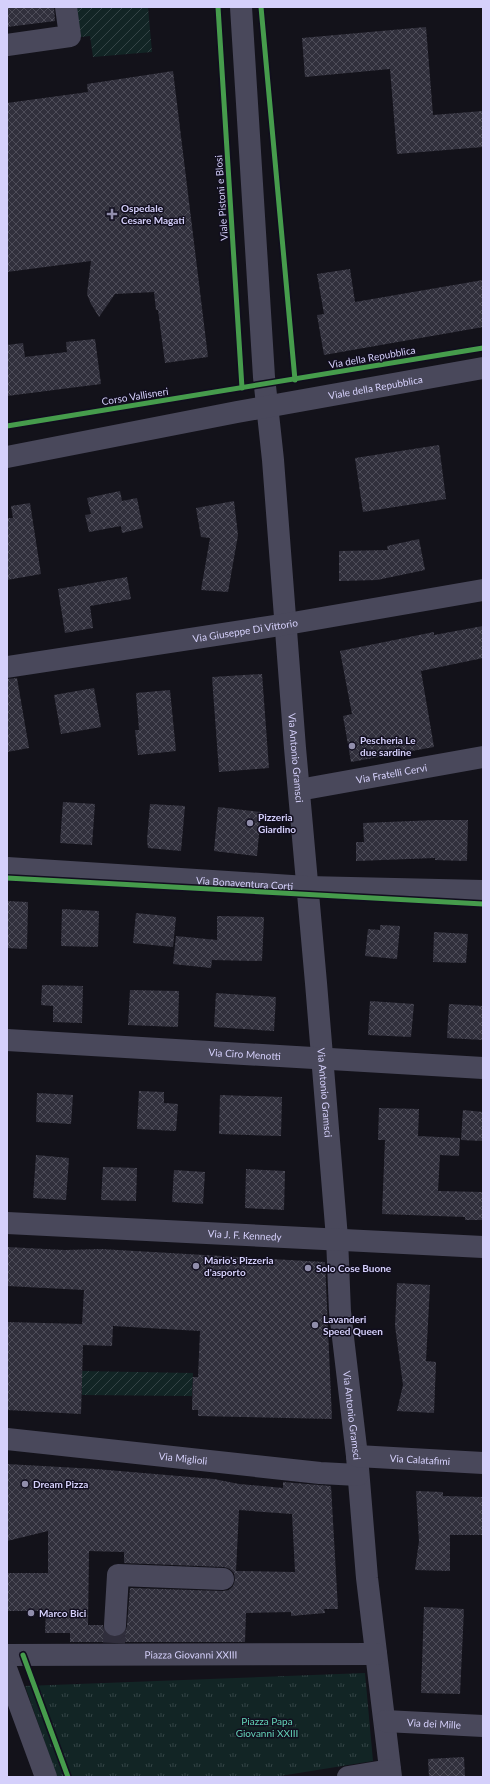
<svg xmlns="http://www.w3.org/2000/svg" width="490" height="1784" font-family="Lato,sans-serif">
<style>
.grass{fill:url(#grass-tufts)}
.garden{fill:url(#garden-furrows)}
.building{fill:url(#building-cross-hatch);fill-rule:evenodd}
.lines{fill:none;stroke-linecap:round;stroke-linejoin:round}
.minor-tunnel{stroke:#302e3c;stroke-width:22;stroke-dasharray:22 11;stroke-linecap:butt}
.minor{stroke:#49485b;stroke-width:22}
.cycleway-casing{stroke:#110e1e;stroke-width:8}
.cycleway{stroke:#469c4c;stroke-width:5}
.poi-dot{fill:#918eac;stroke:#110e1e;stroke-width:1.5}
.labels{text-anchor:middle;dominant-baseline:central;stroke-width:3;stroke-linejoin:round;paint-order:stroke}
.street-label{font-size:10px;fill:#d5d0fb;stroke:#110e1e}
.poi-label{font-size:10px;font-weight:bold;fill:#d5d0fb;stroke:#110e1e;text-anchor:start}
.park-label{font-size:10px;fill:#63d3b8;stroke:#110e1e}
</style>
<defs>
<pattern id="grass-tufts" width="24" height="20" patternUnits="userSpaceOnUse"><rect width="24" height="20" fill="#122525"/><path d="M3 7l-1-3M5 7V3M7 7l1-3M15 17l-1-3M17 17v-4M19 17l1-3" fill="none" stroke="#344446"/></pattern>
<pattern id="garden-furrows" width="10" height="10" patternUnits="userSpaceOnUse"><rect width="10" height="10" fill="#122525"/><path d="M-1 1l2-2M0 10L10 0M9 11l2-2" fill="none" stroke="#344446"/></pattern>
<pattern id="building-cross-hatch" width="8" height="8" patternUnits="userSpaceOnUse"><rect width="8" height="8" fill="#31303c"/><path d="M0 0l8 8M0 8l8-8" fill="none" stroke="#4e4d59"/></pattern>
</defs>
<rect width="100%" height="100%" fill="#13121a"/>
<path class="grass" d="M365,1673L373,1761L274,1777H57L25,1686Z"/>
<g class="garden">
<path d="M76,7H148L152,52L93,57L90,36L81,37Z"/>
<path d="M82,1371L193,1373L192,1396L82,1395Z"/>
</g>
<g class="building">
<path d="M7,7H54L55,21L7,27Z"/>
<path d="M426,27L433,115L483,111V147L397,154L390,69L305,77L302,38Z"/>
<path d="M173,71L208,357L165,363L158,310H156L154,292L115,294L99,317L91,304L87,294L91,261L7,272V103L88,92L87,84Z"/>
<path d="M350,269L355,302L483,280V327L324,355L317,315L324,314L317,274Z"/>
<path d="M95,339L101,384L7,396V345L23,343L25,357L67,352L66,342Z"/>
<path d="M439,445L446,499L363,512L355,458Z"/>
<path d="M120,491L122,501L137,498L143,528L122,533L121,526L89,532L85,515L91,514L87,498Z"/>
<path d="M234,501L238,535L228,592L201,590L210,538L201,537L196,508Z"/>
<path d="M30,503L41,574L7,580V518H13L11,506Z"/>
<path d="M419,539L425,570L377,580L339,581V551L388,550L387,546Z"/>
<path d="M127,577L131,599L90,606L93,628L65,633L58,589Z"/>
<path d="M483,626V658L421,671L434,747L351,762L343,716L352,714L340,651L434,632V635Z"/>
<path d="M262,674L269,768L219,772L212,677Z"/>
<path d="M17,678L29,748L7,752V679Z"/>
<path d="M94,688L101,727L61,734L54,695Z"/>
<path d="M170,690L176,751L138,755L135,730H139L136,693Z"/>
<path d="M63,802L95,804L92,845L60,843Z"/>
<path d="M150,804L185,806L181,851L148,848L147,840Z"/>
<path d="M218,807L261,812L257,856L214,851Z"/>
<path d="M436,820H468L467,861L435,860V858L356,861V842H364L363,823Z"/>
<path d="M7,901L28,902L27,949L7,948Z"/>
<path d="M62,909L99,911L98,947L61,946Z"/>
<path d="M136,913L176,917L173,947L133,943Z"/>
<path d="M217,916L264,917L262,961L212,960L211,968L173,964L176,936L217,940Z"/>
<path d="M380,925L400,926L397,959L365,956L368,929L380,930Z"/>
<path d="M434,932L468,934L466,963L433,962Z"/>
<path d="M42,985L83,986L82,1023L53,1022V1006L41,1005Z"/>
<path d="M130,990L179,991L178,1027L128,1025Z"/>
<path d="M216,993L276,997L274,1031L214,1027Z"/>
<path d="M370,1001L414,1004L411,1037L368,1035Z"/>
<path d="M449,1004L483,1006V1040L447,1038Z"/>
<path d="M139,1091L164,1092V1103L178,1104L176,1131L137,1129Z"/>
<path d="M37,1093L73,1095L71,1124L36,1122Z"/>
<path d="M220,1095L282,1097L281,1136L219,1134Z"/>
<path d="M379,1108L419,1109L418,1136L460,1138L459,1156L440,1155L438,1191L483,1192V1220H465V1217L382,1214L385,1140H378Z"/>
<path d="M463,1110L483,1112V1141L461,1140Z"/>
<path d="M36,1155L69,1158L66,1200L33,1198Z"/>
<path d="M103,1167L137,1168L136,1201L101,1200Z"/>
<path d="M246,1169L285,1171L284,1210L245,1208Z"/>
<path d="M174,1170L205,1172L203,1204L172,1202Z"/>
<path d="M7,1247L65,1250L101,1249L325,1262L332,1419L198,1416V1410H192L193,1377H198L200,1331L113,1326L112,1346L83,1345L81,1414L7,1410V1322L82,1324L84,1290L7,1286Z"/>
<path d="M397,1283L430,1285L426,1361L436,1362L434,1413L397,1411L403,1385L395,1326Z"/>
<path d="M7,1464L96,1469L214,1479L239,1484L283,1488V1482L331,1486L338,1609H324L325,1613L291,1616V1612L246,1613L245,1642H70V1633H45L46,1611H7V1573H48V1531L7,1541ZM239,1510L292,1514L295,1572L236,1571ZM89,1551L124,1552V1563L224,1567L230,1569L234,1573L235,1580L233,1586L229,1590L223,1591L130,1588L127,1626L125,1632L121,1636L114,1637L108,1635L104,1630L103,1625H88Z"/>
<path d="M416,1491L443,1492V1496L483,1497V1535H450V1571L415,1570L419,1541Z"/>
<path d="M424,1607L464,1609L460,1694L421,1693Z"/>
<path d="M464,1757L465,1777H429L428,1759Z"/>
</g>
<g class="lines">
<path class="minor-tunnel" d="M114,1643L115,1625"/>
<g class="minor">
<path id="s1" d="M241,7L264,377L273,460L295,748L316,983L337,1238L340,1312L357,1456L367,1578L391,1777"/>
<path d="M7,45L70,36L66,7"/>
<path id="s2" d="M7,457L237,412L483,368"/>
<path id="s3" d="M7,667L287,624L483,590"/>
<path id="s4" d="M299,790L483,757"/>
<path id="s5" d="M7,868L307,887L483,891"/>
<path id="s6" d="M7,1040L483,1068"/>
<path id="s7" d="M7,1223L483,1247"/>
<path id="s8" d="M7,1439L320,1473L358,1475"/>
<path id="s9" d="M357,1456L483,1463"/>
<path d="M115,1625L118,1575L223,1579"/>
<path id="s10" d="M7,1655L376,1654"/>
<path d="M7,1671L46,1777"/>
<path id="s11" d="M385,1721L483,1726"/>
<path d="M348,1777L390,1770"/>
</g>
<defs>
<g id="cycleway">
<path d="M218,7L242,388"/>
<path d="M261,7L295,380"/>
<path d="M7,426L483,348"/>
<path d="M7,878L483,904"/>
<path d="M23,1655L68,1777"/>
</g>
</defs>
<use href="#cycleway" class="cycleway-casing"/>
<use href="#cycleway" class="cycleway"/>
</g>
<g class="poi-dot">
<path d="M110 208h4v4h4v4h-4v4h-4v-4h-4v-4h4z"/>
<circle cx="352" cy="746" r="4"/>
<circle cx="250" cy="823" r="4"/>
<circle cx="196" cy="1266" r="4"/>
<circle cx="308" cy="1268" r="4"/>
<circle cx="315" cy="1325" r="4"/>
<circle cx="25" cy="1484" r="4"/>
<circle cx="31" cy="1613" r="4"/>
</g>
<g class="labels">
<g class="street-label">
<text transform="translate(221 198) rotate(-94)">Viale Pistoni e Blosi</text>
<text transform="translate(372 357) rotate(-10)">Via della Repubblica</text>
<text stroke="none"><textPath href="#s2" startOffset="375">Viale della Repubblica</textPath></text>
<text transform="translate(135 396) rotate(-9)">Corso Vallisneri</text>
<text stroke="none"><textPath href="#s3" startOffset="241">Via Giuseppe Di Vittorio</textPath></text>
<text stroke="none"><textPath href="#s1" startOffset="753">Via Antonio Gramsci</textPath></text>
<text stroke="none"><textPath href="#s4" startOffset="94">Via Fratelli Cervi</textPath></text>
<text stroke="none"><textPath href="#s5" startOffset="238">Via Bonaventura Corti</textPath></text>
<text stroke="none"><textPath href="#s6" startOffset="238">Via Ciro Menotti</textPath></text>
<text stroke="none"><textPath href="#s1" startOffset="1089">Via Antonio Gramsci</textPath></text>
<text stroke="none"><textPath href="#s7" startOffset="238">Via J. F. Kennedy</textPath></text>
<text stroke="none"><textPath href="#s1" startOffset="1413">Via Antonio Gramsci</textPath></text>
<text stroke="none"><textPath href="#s8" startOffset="177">Via Miglioli</textPath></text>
<text stroke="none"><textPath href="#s9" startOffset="63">Via Calatafimi</textPath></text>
<text stroke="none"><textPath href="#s10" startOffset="184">Piazza Giovanni XXIII</textPath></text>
<text stroke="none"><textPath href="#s11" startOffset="49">Via dei Mille</textPath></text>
</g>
<g class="poi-label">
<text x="121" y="208">Ospedale<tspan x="121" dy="12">Cesare Magati</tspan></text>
<text x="360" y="740">Pescheria Le<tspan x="360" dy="12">due sardine</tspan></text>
<text x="258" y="817">Pizzeria<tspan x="258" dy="12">Giardino</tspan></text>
<text x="204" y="1260">Mario's Pizzeria<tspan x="204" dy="12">d'asporto</tspan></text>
<text x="316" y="1268">Solo Cose Buone</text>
<text x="323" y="1319">Lavanderi<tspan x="323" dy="12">Speed Queen</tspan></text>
<text x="33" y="1484">Dream Pizza</text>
<text x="39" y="1613">Marco Bici</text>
</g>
<g class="park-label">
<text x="267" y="1721">Piazza Papa<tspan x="267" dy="12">Giovanni XXIII</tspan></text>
</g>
</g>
<rect width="490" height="1784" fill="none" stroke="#d5d0fb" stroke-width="16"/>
</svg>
